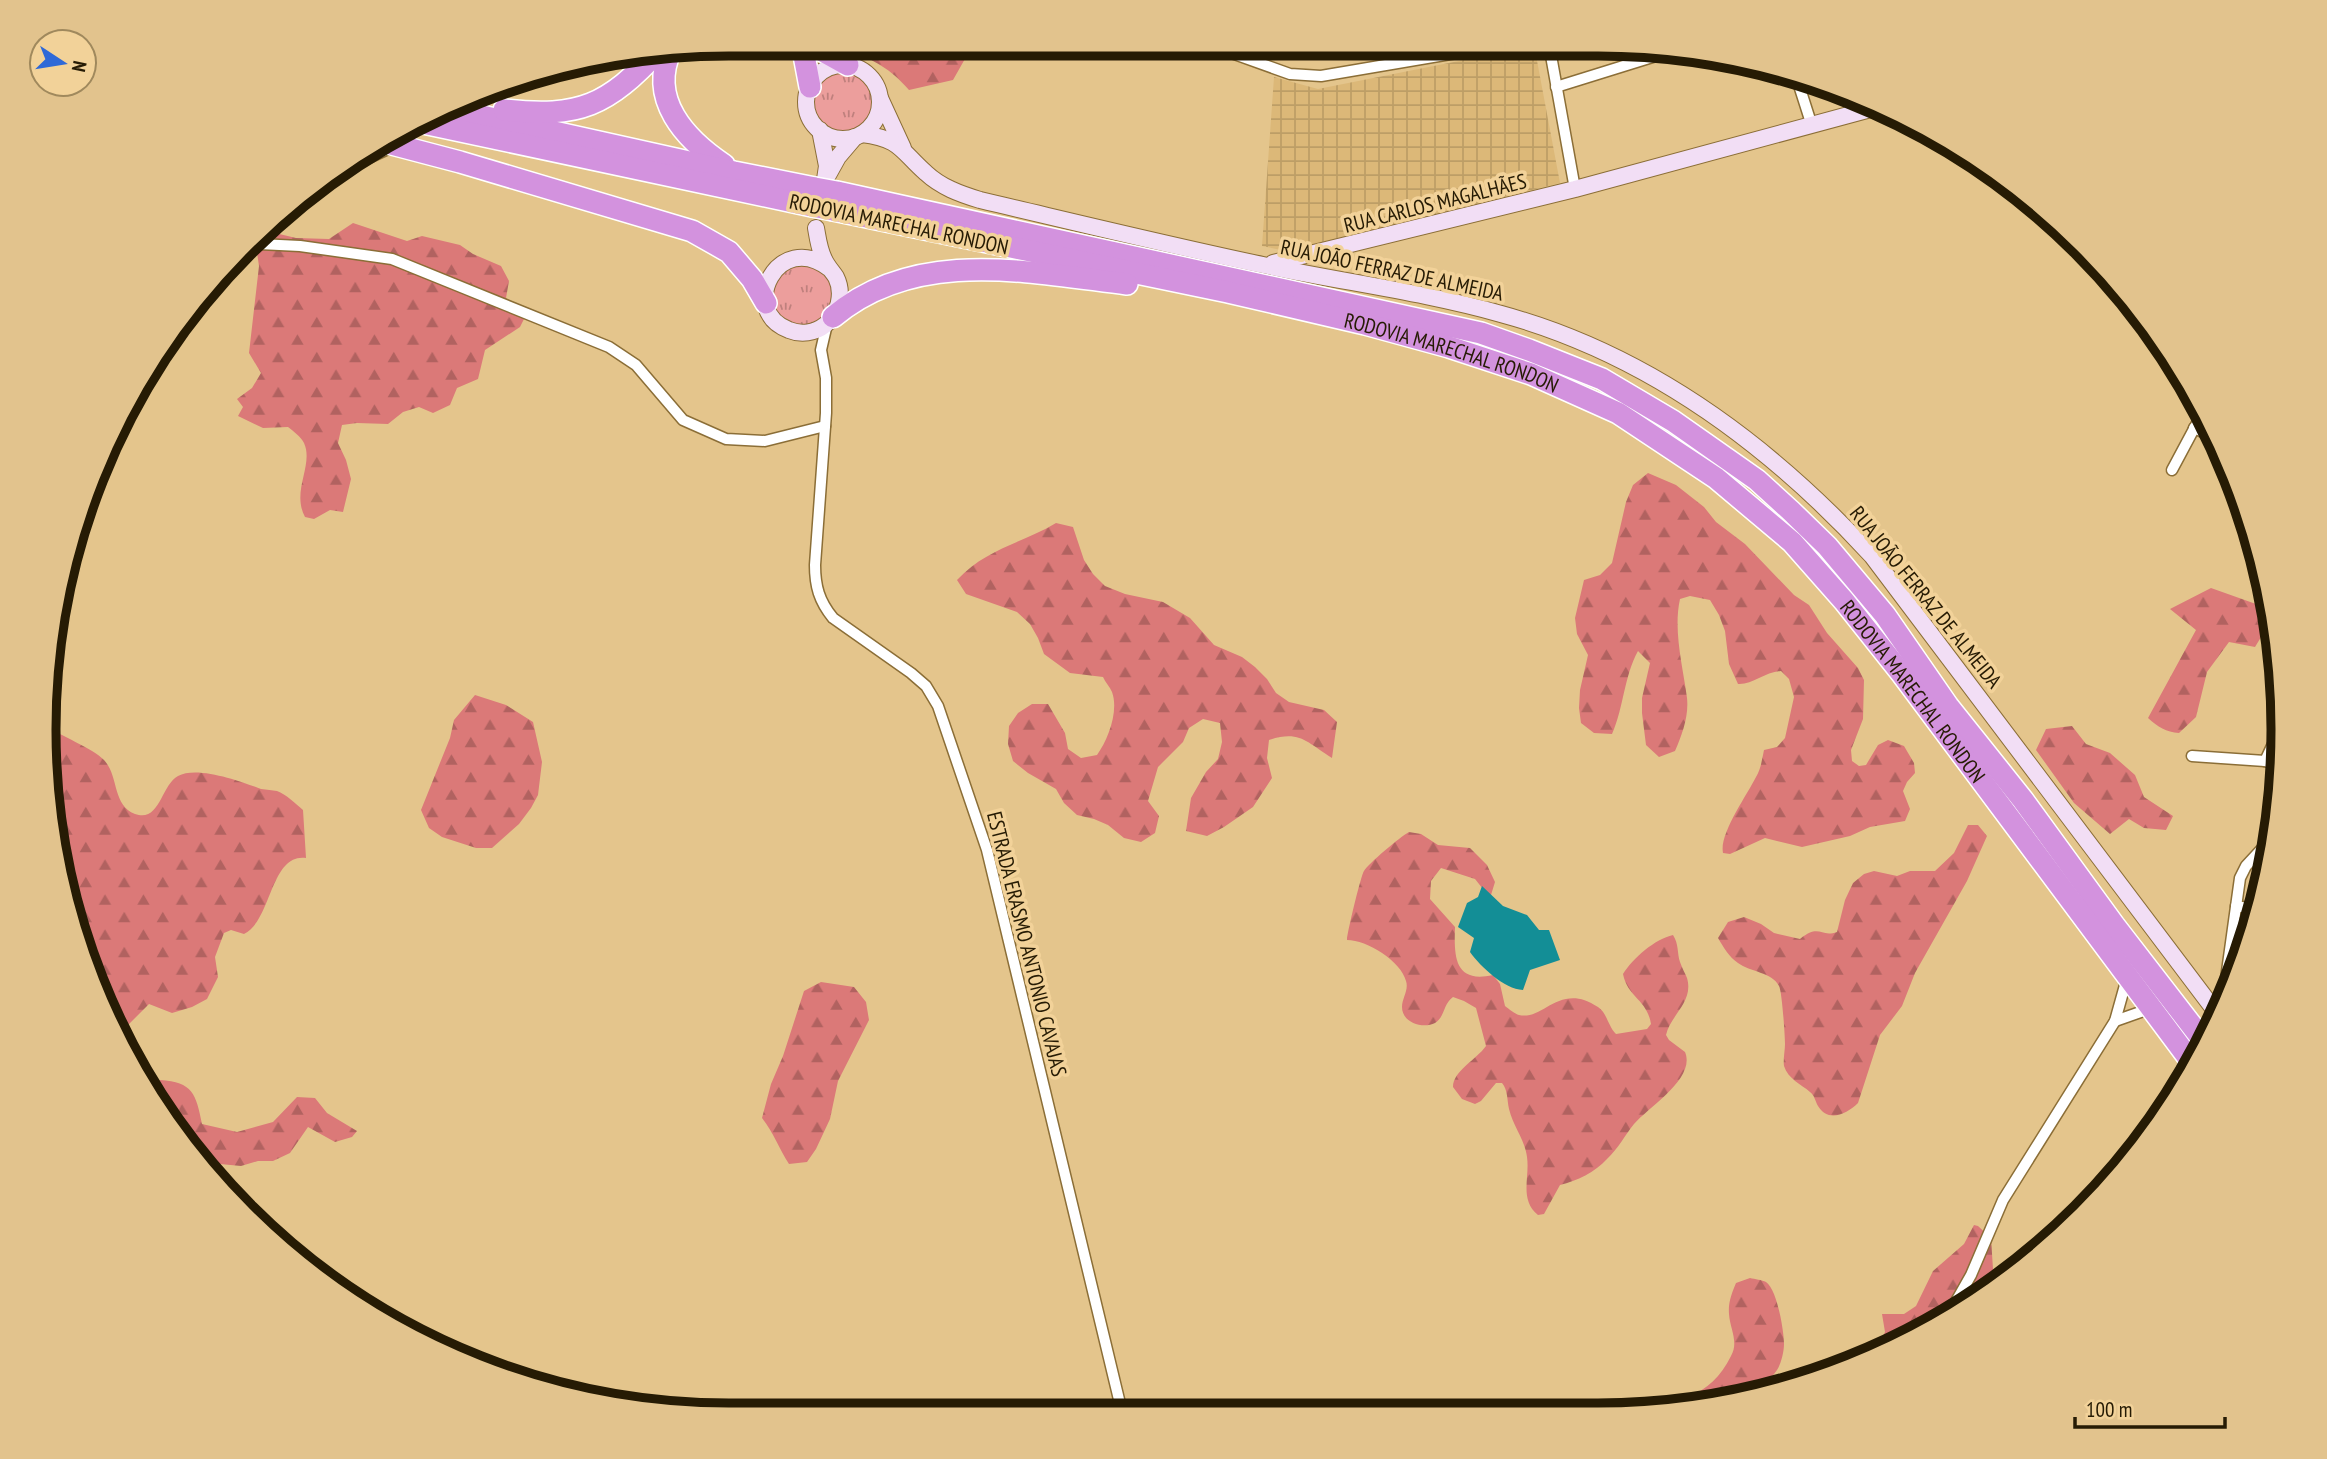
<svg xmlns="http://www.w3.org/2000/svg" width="2327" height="1459" font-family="'PT Sans Narrow',sans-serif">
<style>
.industrial{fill:url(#industrial-grid)}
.grass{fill:url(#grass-tufts)}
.forest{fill:url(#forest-firs)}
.water{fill:#138e96}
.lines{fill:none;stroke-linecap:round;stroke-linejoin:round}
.street-casing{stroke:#8b6e37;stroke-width:13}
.secondary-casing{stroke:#8b6e37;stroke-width:18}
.highway-casing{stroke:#fff;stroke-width:24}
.street{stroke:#fff;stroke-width:10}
.secondary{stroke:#f2def5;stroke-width:16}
.highway{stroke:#d392de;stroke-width:21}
.highway-bridge-casing{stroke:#fff;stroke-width:24;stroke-linecap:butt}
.highway-bridge{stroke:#d392de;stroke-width:21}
.labels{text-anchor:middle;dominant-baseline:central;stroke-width:7;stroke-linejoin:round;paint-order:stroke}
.street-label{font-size:21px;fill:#261b04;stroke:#f2d299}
.rim{fill:none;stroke:#261b04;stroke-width:9}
</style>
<defs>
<pattern id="industrial-grid" width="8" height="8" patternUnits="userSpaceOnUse" patternTransform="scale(1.75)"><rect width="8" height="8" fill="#dcb878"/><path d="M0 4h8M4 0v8" fill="none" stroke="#bd9e66"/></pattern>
<pattern id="grass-tufts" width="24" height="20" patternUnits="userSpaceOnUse" patternTransform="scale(1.75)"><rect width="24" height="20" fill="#ec9e9c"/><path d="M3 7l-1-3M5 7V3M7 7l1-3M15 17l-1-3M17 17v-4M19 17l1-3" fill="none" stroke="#bf807d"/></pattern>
<pattern id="forest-firs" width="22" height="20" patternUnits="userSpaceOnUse" patternTransform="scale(1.75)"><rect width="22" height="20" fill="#db7978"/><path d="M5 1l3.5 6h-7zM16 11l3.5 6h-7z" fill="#b16260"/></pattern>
</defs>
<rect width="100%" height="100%" fill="#e4c58c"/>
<path class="industrial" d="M1514,50H1535L1560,183L1286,251L1262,246L1274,77L1318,89Z"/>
<g class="grass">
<circle cx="844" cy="102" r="31"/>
<path d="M792,265C798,265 808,264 814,266C849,281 827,337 792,324C786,322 779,315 774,311L772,284Z"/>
</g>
<g class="forest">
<path d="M849,50H970L953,80L909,90C890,68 875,61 849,50Z"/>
<path d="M353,223L407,241L422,236L460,245L473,254L501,266L509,281L506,298L521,311L524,319L520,327L485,350L478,379L457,388L450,405L433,413L419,407L403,412L388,424L357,423L342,425L338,443L346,460L351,479L343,512L330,510L314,519L305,517C291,491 314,465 304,443C301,437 293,431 288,427L263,428L238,416L243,407L237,399L252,388L261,373L249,353L259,266L256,246L271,232L296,238L329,239Z"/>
<path d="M1648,473L1676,485L1704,507L1716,522L1745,544L1794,595L1809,605L1827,633L1858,668L1864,680L1863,719L1851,750L1852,761L1859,766L1866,765L1878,745L1888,740L1904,746L1914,763L1915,773L1907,782L1903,791L1910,809L1905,821L1870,827L1850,836L1802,847L1765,838L1730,854L1723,853C1719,834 1747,795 1756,777C1761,769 1762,759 1764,750L1777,747L1785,738L1794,697L1789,679L1781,671C1765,672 1752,685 1738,684L1729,664L1725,631L1719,615L1710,600L1690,596L1680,599C1673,631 1683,667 1687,698C1689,716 1682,735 1675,751L1659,757L1646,745L1642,713V698L1650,663L1638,651C1624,676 1624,707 1612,734L1594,733L1581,723L1579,708L1580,690L1588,655L1577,634L1575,618L1584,580L1600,575L1612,563L1626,502L1633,485Z"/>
<path d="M1056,523L1073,527L1084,560L1093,574L1105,586L1125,594L1163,602L1190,618L1214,645L1242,657L1255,667L1267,679L1276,693L1289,702L1324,710L1337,722L1332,758C1306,742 1300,730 1269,740L1267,758L1272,778L1253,807L1224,827L1207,836L1186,831L1191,798L1206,772L1218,759L1222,742L1220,723L1203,719L1189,728L1183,742L1158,767L1148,801L1159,816L1155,833L1141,842L1124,838L1108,825L1094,819L1077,815L1064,803L1056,789L1028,773L1013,761L1008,744L1009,726L1018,713L1032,704H1048L1065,733L1068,749L1081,758L1097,755C1108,740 1119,711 1112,692C1110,687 1105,682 1103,677L1070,673L1044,654L1038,638L1030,624L1017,612L966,594L957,580C987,548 1021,544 1056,523Z"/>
<path d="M2211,588L2270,609L2273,623L2269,624L2255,647L2229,642L2207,672L2196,717L2179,733C2166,732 2158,727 2148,718L2196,630L2170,609Z"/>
<path d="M475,695L506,705L533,722L542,762L538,795L531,808L519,824L492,848H476L442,837L429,828L421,810L450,738L454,720Z"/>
<path d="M44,725C59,735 94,749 104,760C119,776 112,805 135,814C160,823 161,785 178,776C197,765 243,782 261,789C267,790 272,790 277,791C286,794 296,804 303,810L306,858C270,853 272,921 244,934L231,930L224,933L215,957L218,977L207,999L192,1007L172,1013L149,1004L126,1027L114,1031L67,907Z"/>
<path d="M2072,726L2086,744L2110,753L2135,775L2144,797L2173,816L2166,830L2144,828L2129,819L2110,834L2074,803L2036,750L2046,729Z"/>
<path d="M1968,825H1978L1987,836L1967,881L1915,973L1902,1006L1880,1035L1858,1103C1847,1114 1828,1123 1818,1106C1815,1101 1815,1096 1810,1092C1801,1084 1788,1079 1784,1066C1783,1060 1785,1050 1785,1044C1785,1036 1782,991 1779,986C1772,972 1750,972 1738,963C1729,957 1724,948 1718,938L1728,922L1744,917L1761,924L1774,933L1800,939C1820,923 1820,938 1837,932L1845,900L1853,883L1864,874L1874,871L1897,876L1910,871H1935L1954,853Z"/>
<path d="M1409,832L1421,834L1438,845L1470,848L1487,865L1495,882L1491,895L1487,894L1475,879L1441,868L1431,881L1430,899L1455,927C1454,956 1454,984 1493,975L1500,984L1505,1006C1509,1009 1515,1014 1519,1015C1543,1021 1560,981 1598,1007C1607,1013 1608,1026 1616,1034L1647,1029L1651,1024C1647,999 1628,998 1623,974C1633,958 1655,939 1673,935C1679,944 1677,953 1680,962C1682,968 1685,973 1687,978C1694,1002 1671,1014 1666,1035L1669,1040L1685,1052C1696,1078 1650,1106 1634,1124C1625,1135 1618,1149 1607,1159C1595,1172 1577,1181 1560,1185L1544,1214L1538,1215C1519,1199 1530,1178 1527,1157C1525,1140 1513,1126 1509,1109C1507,1100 1508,1090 1502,1083H1496L1481,1101L1475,1104L1462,1099L1453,1087C1453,1071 1476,1060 1486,1046L1476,1008L1464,1001L1453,997C1443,1004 1445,1017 1435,1023C1423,1029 1402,1023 1402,1007C1402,998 1409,990 1406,981C1401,961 1367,940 1347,940C1347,934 1361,875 1364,871C1368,864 1400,837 1409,832Z"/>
<path d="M821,982L854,987L866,1002L869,1020L838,1081L830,1119L816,1149L807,1162L789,1164C779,1149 774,1133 762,1118L771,1084L783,1056L804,991Z"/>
<path d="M160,1080C193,1082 196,1094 202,1124L237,1132L273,1122L297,1097L315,1098L327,1113L357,1131L352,1137L335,1142L308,1127L290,1153L273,1161H258L241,1166L220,1164L207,1161L160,1111L150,1094Z"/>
<path d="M1974,1225L1978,1226L1991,1238L1993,1269L1999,1279L1901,1344L1819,1375C1833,1357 1838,1360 1858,1352C1867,1348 1874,1341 1883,1336L1885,1332L1882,1314H1904L1916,1306L1933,1271L1964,1244Z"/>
<path d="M1750,1278C1755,1279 1762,1280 1766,1282C1777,1289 1784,1331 1784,1344C1784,1352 1781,1364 1777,1370C1769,1383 1753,1387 1742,1396L1723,1395L1718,1401L1643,1414L1552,1413C1567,1402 1581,1403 1598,1404C1651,1406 1704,1411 1731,1356C1739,1342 1730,1329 1729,1314C1728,1302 1732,1293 1736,1283Z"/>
</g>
<path class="water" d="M1482,886L1503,906L1527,915L1539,930H1549L1560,960L1530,970L1523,990C1504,989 1481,967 1470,952L1474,938L1458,927L1467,903L1478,897Z"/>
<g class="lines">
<defs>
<g id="street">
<path d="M1223,50L1290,74L1321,76L1474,50"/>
<path d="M1550,50L1575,189"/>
<path d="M1797,79L1812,126"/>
<path d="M1556,87L1675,50"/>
<path d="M320,186L362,161L392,147"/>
<path d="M259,244L300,246L392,259L609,347L636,365L683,420L726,439L765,441L825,426"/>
<path d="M827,324L821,350L826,378V413L815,565C815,586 819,601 833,618L911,673L926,686L938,706L987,850L1122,1412"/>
<path d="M2194,428L2214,437"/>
<path d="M2172,470L2203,412"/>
<path d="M2192,756L2265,761L2281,766"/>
<path d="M2265,761L2280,729"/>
<path d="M2236,906L2259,910"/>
<path d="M2228,992L2225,986L2240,878L2246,866L2271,839"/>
<path d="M2115,1021L2152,1008"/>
<path d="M1950,1312L1971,1275L2003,1200L2115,1021L2127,978"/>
</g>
<g id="secondary">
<circle cx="843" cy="102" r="37"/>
<path d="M880,98L903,148"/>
<path d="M820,130L827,166L822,200"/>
<path d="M862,134C901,139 900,150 926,173C941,187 960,194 980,200C1074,222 1168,245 1263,265C1342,282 1423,292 1501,314C1648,354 1771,446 1872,556L2219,1016"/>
<path d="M828,175L838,157L855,137"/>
<path d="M816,228C818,239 819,249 824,259C827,266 832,271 836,277C844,293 839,315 825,325C815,333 801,335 789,330C737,311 778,228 830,269"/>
<path d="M1273,263L1575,189L1878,107"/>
</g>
<g id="highway">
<path d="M671,50C648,99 685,139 724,165"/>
<path d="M803,50L810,87"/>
<path d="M821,50L848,65"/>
<path d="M450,109L734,172L815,188"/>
<path d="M504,110C580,118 607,106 659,50"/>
<path d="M423,123L812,206"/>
<path d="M384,142L460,162L692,231L729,252L752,279L766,303"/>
<path d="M837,192L1481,333L1529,350L1602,379L1673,421L1757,480L1791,511L1827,546L1885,615L1948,706L2023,800L2114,925L2206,1044"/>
<path id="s1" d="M833,210L1228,292L1365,324L1449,347L1531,374L1618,413L1716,478L1792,542L1844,601L1902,674L2193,1064"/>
<path d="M833,317C916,247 1028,272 1127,284"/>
</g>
</defs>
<use href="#street" class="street-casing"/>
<use href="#secondary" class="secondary-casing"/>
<use href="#highway" class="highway-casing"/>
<use href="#street" class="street"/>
<use href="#secondary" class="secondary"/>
<use href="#highway" class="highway"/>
<defs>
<g id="highway-bridge">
<path d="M815,188L837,192"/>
<path d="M812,206L833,210"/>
</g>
</defs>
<use href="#highway-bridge" class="highway-bridge-casing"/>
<use href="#highway-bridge" class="highway-bridge"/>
</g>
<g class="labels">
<g class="street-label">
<text transform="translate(1435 203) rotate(-14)">RUA CARLOS MAGALHÃES</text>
<text transform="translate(899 224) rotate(12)">RODOVIA MARECHAL RONDON</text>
<text transform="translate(1392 270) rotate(12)">RUA JOÃO FERRAZ DE ALMEIDA</text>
<text stroke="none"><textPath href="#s1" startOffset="635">RODOVIA MARECHAL RONDON</textPath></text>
<text transform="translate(1926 597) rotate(51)">RUA JOÃO FERRAZ DE ALMEIDA</text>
<text stroke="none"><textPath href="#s1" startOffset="1222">RODOVIA MARECHAL RONDON</textPath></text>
<text transform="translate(1027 944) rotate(76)">ESTRADA ERASMO ANTONIO CAVAJAS</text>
</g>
</g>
<path d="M0 0H2327V1459H0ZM729 56H1598A673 673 0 0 1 2271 729V730A673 673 0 0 1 1598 1403H729A673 673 0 0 1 56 730V729A673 673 0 0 1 729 56Z" fill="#e2c38d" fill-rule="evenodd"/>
<path class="rim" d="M729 56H1598A673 673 0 0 1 2271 729V730A673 673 0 0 1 1598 1403H729A673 673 0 0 1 56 730V729A673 673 0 0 1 729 56Z"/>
<g transform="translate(63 63) rotate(102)"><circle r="33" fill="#f2d299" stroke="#a0895d" stroke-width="2"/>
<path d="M0-5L12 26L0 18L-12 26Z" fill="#2f69d7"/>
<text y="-10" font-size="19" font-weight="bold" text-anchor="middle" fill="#261b04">N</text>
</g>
<path d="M2075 1417v10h150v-10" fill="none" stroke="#261b04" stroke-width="3.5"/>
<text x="2086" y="1417" font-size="21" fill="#261b04" stroke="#f2d299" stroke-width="5" paint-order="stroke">100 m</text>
</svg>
